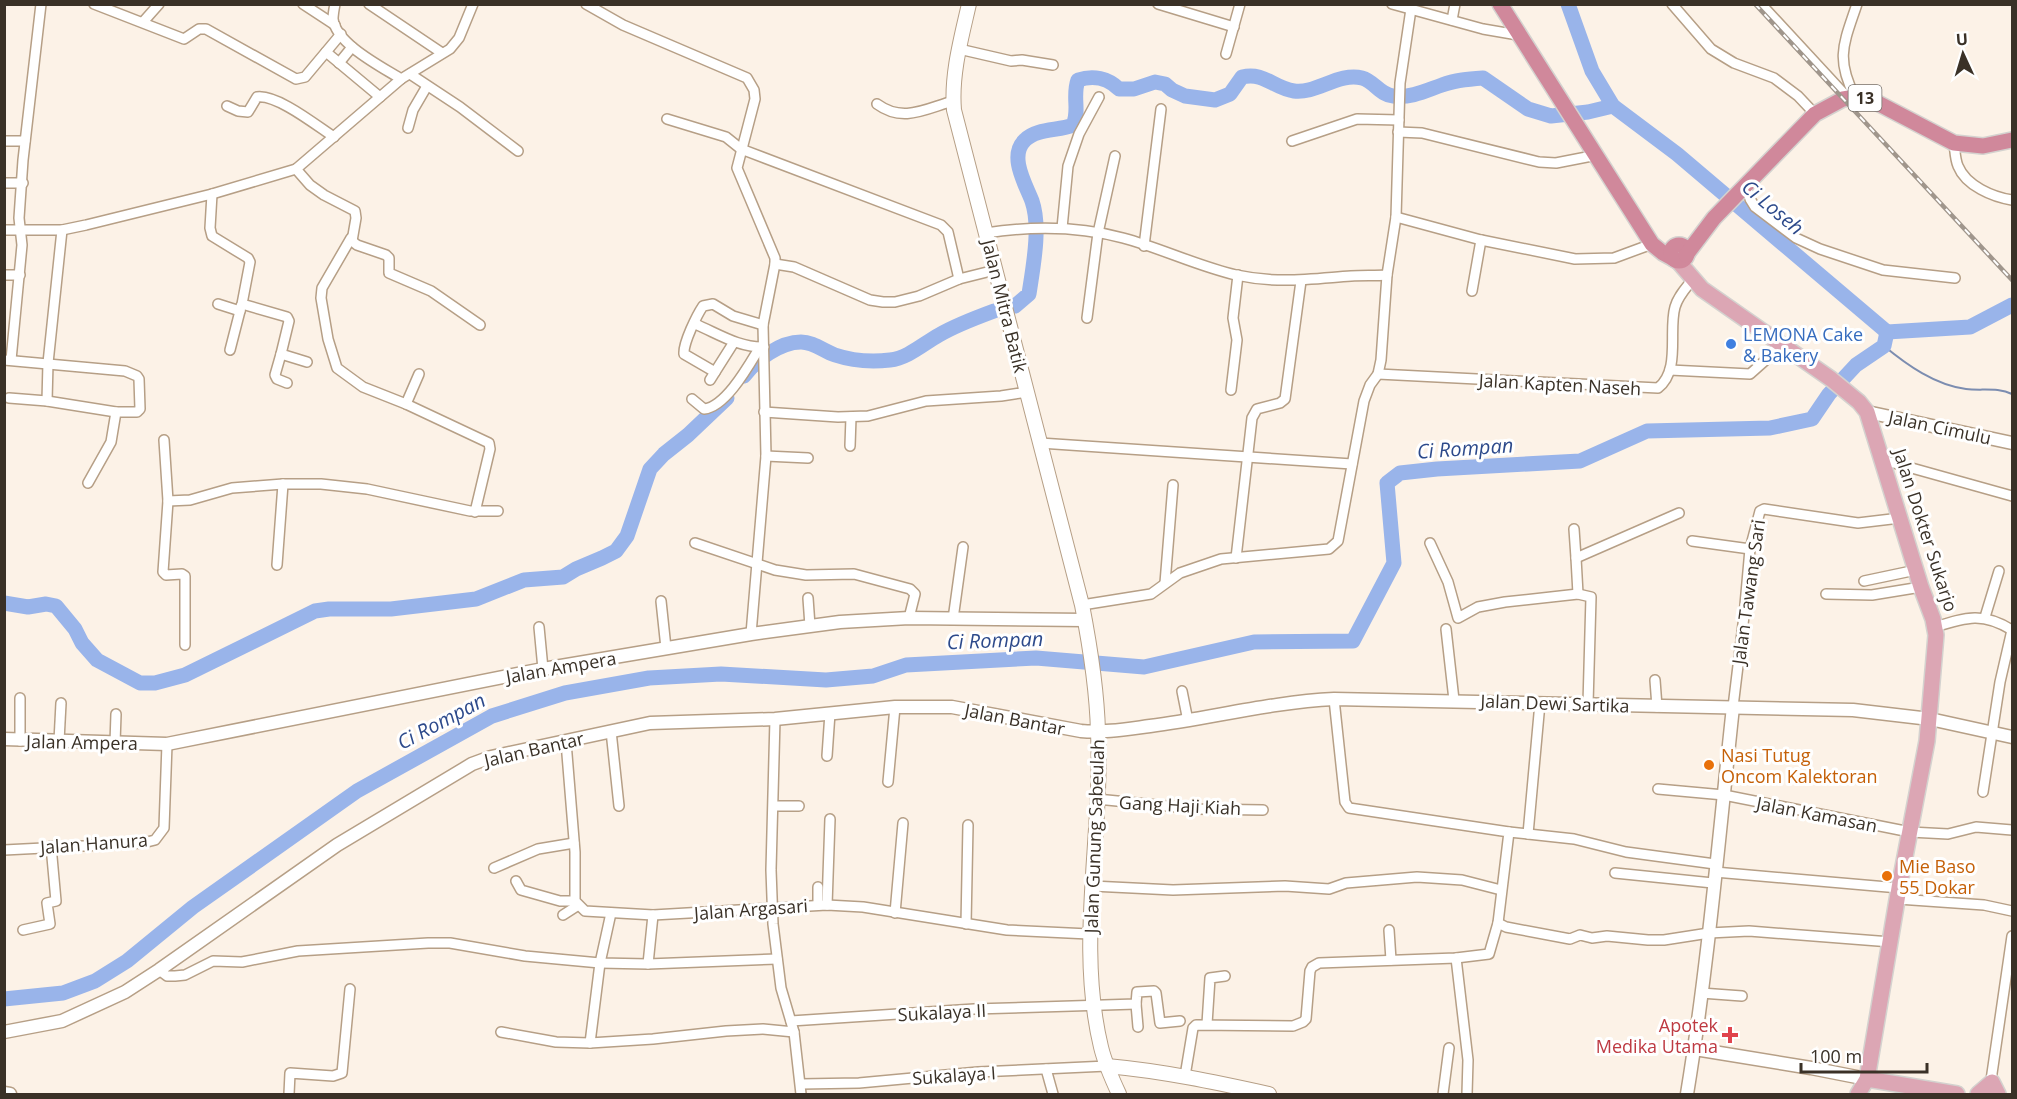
<svg xmlns="http://www.w3.org/2000/svg" width="2017" height="1099" font-family="'Open Sans',sans-serif">
<style>
.lines{fill:none;stroke-linecap:round;stroke-linejoin:round}
.stream{stroke:#7c8db0;stroke-width:2}
.river{stroke:#99b4ea;stroke-width:15}
.minor-casing{stroke:#b69f86;stroke-width:12}
.tertiary-casing{stroke:#b69f86;stroke-width:15}
.secondary-casing{stroke:#b69f86;stroke-width:16}
.primary-casing{stroke:#d4d2cf;stroke-width:18}
.trunk-casing{stroke:#d4d2cf;stroke-width:18}
.minor{stroke:#fff;stroke-width:9}
.tertiary{stroke:#fff;stroke-width:12}
.secondary{stroke:#fff;stroke-width:14}
.primary{stroke:#dca6b4;stroke-width:15}
.trunk{stroke:#d0889b;stroke-width:15}
.rail-casing{stroke:#a0968c;stroke-width:4.5}
.rail{stroke:#fff;stroke-width:2;stroke-dasharray:7;stroke-linecap:butt}
.shop-dot{fill:#3f7fe0;stroke:#fff;stroke-width:2}
.food-dot{fill:#e8710a;stroke:#fff;stroke-width:2}
.health-dot{fill:#e0444e;stroke:#fff;stroke-width:2}
.labels{text-anchor:middle;dominant-baseline:central;stroke-width:6;stroke-linejoin:round;paint-order:stroke}
.shield{fill:#fff;stroke:#756f68;stroke-width:1.5}
.shield-label{font-size:16px;font-weight:bold;fill:#3a3127}
.street-label{font-size:18px;fill:#3a3127;stroke:#fff}
.shop-label{font-size:18px;fill:#366cbe;stroke:#fff;text-anchor:start}
.food-label{font-size:18px;fill:#c56008;stroke:#fff;text-anchor:start}
.health-label{font-size:18px;fill:#be3a42;stroke:#fff;text-anchor:end}
.water-label{font-size:20px;font-style:italic;fill:#2d4a8b;stroke:#fff}
</style>
<rect width="100%" height="100%" fill="#fcf2e7"/>
<g class="lines">
<path class="stream" d="M1884,346C1907,365 1935,385 1966,389C1981,391 1998,387 2012,394"/>
<g class="river">
<path d="M1568,4L1592,71L1613,106L1677,154L1887,332L1970,327L2012,305"/>
<path d="M1015,306L1029,294C1033,267 1041,227 1032,201C1026,185 1008,156 1025,140C1037,128 1059,131 1073,125C1080,111 1072,96 1078,80C1093,75 1108,78 1119,89H1134L1155,82L1165,84L1172,90L1185,96L1215,100L1230,94L1242,77C1265,72 1273,88 1294,91C1316,94 1339,72 1362,78C1374,81 1380,95 1393,96C1412,98 1425,91 1442,85C1455,80 1469,79 1483,78L1528,109L1551,116L1588,112L1613,106"/>
<path d="M744,376C756,360 780,342 801,342C814,342 823,351 835,355C853,361 871,362 890,360C908,358 923,344 939,335C956,325 975,318 994,311"/>
<path d="M4,603L28,607L46,604L56,606L75,629L82,643L97,660L140,683H155L185,675L315,611L329,609H391L476,599L524,580L563,577L576,569L602,558L616,551L627,536L650,469L664,454L688,435L727,398"/>
<path d="M4,999L63,993L95,981L127,961L193,907L357,791L492,716L565,693L649,678L721,674L826,680L873,676L906,665L1036,658L1144,667L1254,642L1353,641L1394,563L1387,483L1400,473L1437,469L1580,461L1647,431L1770,428L1812,419L1829,394L1856,365L1884,346L1887,332"/>
</g>
<defs>
<g id="minor">
<path d="M94,4L184,39L199,29H206L296,79L305,77L341,34"/>
<path d="M303,4L335,25"/>
<path d="M335,4C334,9 333,15 333,19C336,44 382,67 401,79"/>
<path d="M369,4L442,53"/>
<path d="M586,4L623,25L747,78L754,90L755,99L737,168L775,258V264L763,325L766,456L751,634"/>
<path d="M1158,4L1234,27"/>
<path d="M1392,4L1483,29L1518,35"/>
<path d="M1672,4L1711,49L1734,63L1774,78L1798,96L1815,114"/>
<path d="M1761,4L1848,98"/>
<path d="M1452,20L1455,4"/>
<path d="M143,22L159,4"/>
<path d="M959,49L1011,61L1022,60L1053,65"/>
<path d="M326,52L380,97"/>
<path d="M1226,54L1240,4"/>
<path d="M339,63L352,47"/>
<path d="M410,74L460,107L518,151"/>
<path d="M1855,97C1835,58 1844,43 1857,4"/>
<path d="M877,104C903,123 925,109 953,101"/>
<path d="M227,106L238,111L248,112L257,97C277,94 317,126 334,137"/>
<path d="M667,119L726,137L741,149L941,225L948,232L959,279"/>
<path d="M408,128L413,110L427,86"/>
<path d="M1398,132L1422,133L1539,162L1556,163L1597,155"/>
<path d="M4,141H25"/>
<path d="M1292,141L1357,119L1399,120"/>
<path d="M1954,143C1955,150 1955,159 1958,166C1966,186 1993,197 2012,200"/>
<path d="M296,169L310,185L324,195L355,211L356,218L352,241L357,245L386,255L389,258V273L431,291L480,325"/>
<path d="M4,183H23"/>
<path d="M1746,186L1750,199L1755,207L1796,238L1820,249L1883,270L1955,278"/>
<path d="M212,194L210,228L212,236L248,258L250,262L242,304L287,317L289,321L281,354L307,362"/>
<path d="M1396,217L1481,240L1575,259L1614,258L1652,244"/>
<path d="M1062,228L1068,166L1079,134L1099,97"/>
<path d="M4,230H62L86,225L212,194L296,169L401,79L450,49L459,38L473,4"/>
<path d="M986,233C1032,226 1078,226 1123,238C1161,248 1197,266 1236,275C1278,284 1310,279 1351,276C1363,275 1375,276 1387,275"/>
<path d="M351,238L322,288L321,298L328,339L337,368L363,387L406,404L489,443L490,449L475,512"/>
<path d="M1144,246L1161,109"/>
<path d="M775,264L794,267L870,300L883,302H895L919,296L959,279L995,270"/>
<path d="M4,275H20"/>
<path d="M1472,291L1481,240"/>
<path d="M218,304L240,311L241,306"/>
<path d="M1087,318L1098,233L1115,156"/>
<path d="M695,324C717,333 739,348 764,347"/>
<path d="M230,350L240,311"/>
<path d="M281,354L275,375L277,379L287,383"/>
<path d="M4,360L125,371L137,376L139,379L140,409L137,412H116L111,442L88,483"/>
<path d="M11,360L22,245L19,218L23,160L41,4"/>
<path d="M1670,370L1750,374L1768,358L1780,343"/>
<path d="M715,372L734,342"/>
<path d="M1378,374L1658,388C1681,370 1668,331 1675,307C1678,296 1686,288 1693,279"/>
<path d="M710,380L715,372L684,354C683,343 697,315 703,306L713,304L733,316L763,325"/>
<path d="M1231,390L1237,340L1233,318L1238,275"/>
<path d="M9,398L47,401L116,412"/>
<path d="M692,399L704,409C726,407 749,365 760,347"/>
<path d="M47,401L48,363L62,230"/>
<path d="M406,404L419,374"/>
<path d="M764,412L838,417L868,416L926,401L1001,396L1027,392"/>
<path d="M164,440L168,501L163,572L166,575L182,574L185,576V645"/>
<path d="M1040,443L1352,464"/>
<path d="M850,446L851,417"/>
<path d="M766,456L808,458"/>
<path d="M1883,460L2012,496"/>
<path d="M168,501L190,500L232,488L283,484H321L367,489L470,511H498"/>
<path d="M1574,529L1576,558L1679,513"/>
<path d="M1692,541L1750,549"/>
<path d="M695,543L775,570L806,575L854,574L910,589L915,594L909,618"/>
<path d="M1430,543L1448,582L1458,618L1478,607L1505,602L1578,594L1591,597L1588,704"/>
<path d="M1236,558L1252,418L1257,409L1280,403L1285,399L1301,281"/>
<path d="M1576,558L1578,594"/>
<path d="M277,565L283,484"/>
<path d="M1864,581L1916,570"/>
<path d="M1165,583L1173,485"/>
<path d="M1826,594L1872,595L1921,587"/>
<path d="M808,598L810,626"/>
<path d="M661,601L666,648"/>
<path d="M1082,605L1151,594L1180,573L1221,559L1329,549L1338,541L1364,401L1370,385L1378,374L1381,360L1387,275L1396,217L1400,83L1411,9"/>
<path d="M1985,617L1999,571"/>
<path d="M953,619L963,547"/>
<path d="M539,627L543,669"/>
<path d="M1935,627C1967,617 1983,612 2012,630"/>
<path d="M1446,629L1454,700"/>
<path d="M1655,680L1657,707"/>
<path d="M1182,691L1188,721"/>
<path d="M1733,707L1744,616L1750,549L1760,511L1764,509L1858,523L1900,518"/>
<path d="M775,719L771,870L773,924L781,988L794,1032L801,1094"/>
<path d="M611,731L619,806"/>
<path d="M20,741V698"/>
<path d="M59,741L61,703"/>
<path d="M566,742L575,852V901L585,911L653,915L827,905L863,907L1007,930L1089,934"/>
<path d="M115,743L116,714"/>
<path d="M827,756L830,713"/>
<path d="M888,782L895,707"/>
<path d="M1658,789L1724,795L1910,832L1948,834L1976,827L2012,830"/>
<path d="M1983,792L2000,682L2012,630"/>
<path d="M1097,799L1197,809L1263,810"/>
<path d="M774,806H799"/>
<path d="M1509,832L1528,834L1540,703"/>
<path d="M1528,834L1574,839L1626,852L1715,864"/>
<path d="M4,850L143,843L155,840L164,828L167,744"/>
<path d="M494,868L538,849L574,843"/>
<path d="M1715,872L1899,888"/>
<path d="M1615,873L1713,883"/>
<path d="M516,881L521,890L560,901H575"/>
<path d="M1092,886L1173,890L1285,886L1329,889L1346,883L1417,877L1462,880L1501,890"/>
<path d="M1898,899L1984,905L2012,911"/>
<path d="M818,905V887"/>
<path d="M827,905L830,819"/>
<path d="M611,913L600,963L590,1043L653,1039L726,1031L763,1029L794,1032"/>
<path d="M895,913L903,823"/>
<path d="M563,915L577,906"/>
<path d="M1498,923L1506,927L1570,939L1580,935L1592,938L1607,936L1648,940H1664L1709,933L1749,931L1891,942"/>
<path d="M966,924L968,825"/>
<path d="M23,930L50,924L47,903L56,901L51,846"/>
<path d="M1389,930L1391,960"/>
<path d="M1456,958L1468,1060L1467,1094"/>
<path d="M648,964L653,915"/>
<path d="M159,970L167,976H175L185,975L213,961L242,962L298,951L428,943H450L525,956L600,963L648,964L777,959"/>
<path d="M1701,993L1742,996"/>
<path d="M1136,1004L1138,1027"/>
<path d="M791,1021L974,1009L1136,1004L1137,992L1154,991L1156,993L1160,1023L1180,1021"/>
<path d="M1207,1024L1210,978L1225,976"/>
<path d="M501,1032L556,1042L590,1043"/>
<path d="M1046,1069L1053,1094"/>
<path d="M1185,1076L1193,1028L1196,1025L1293,1026L1303,1022L1306,1019L1310,971L1312,967L1319,963L1456,958L1489,954L1498,923L1509,832L1349,808L1345,802L1334,699"/>
<path d="M801,1084L859,1083L978,1072L1107,1066"/>
<path d="M289,1094L290,1073L333,1076L342,1073L350,989"/>
<path d="M1443,1094L1449,1048"/>
<path d="M1989,1094L2012,936"/>
</g>
<g id="tertiary">
<path d="M1867,412L2012,443"/>
<path d="M4,739L167,744L543,669L751,634L840,622L909,618L1085,620"/>
<path d="M4,1032L62,1021L125,992L159,970L337,845L472,764L491,757L650,723L775,719L895,707H952L1081,731C1104,733 1127,729 1150,726C1212,718 1272,702 1334,699L1853,710L1930,719L2012,737"/>
<path d="M1695,1049L1811,1068L1867,1079"/>
<path d="M4,1093L10,1094"/>
<path d="M1687,1094C1708,966 1719,836 1733,707"/>
</g>
<g id="secondary">
<path d="M969,4C961,39 951,75 954,110L1082,605C1090,646 1097,690 1098,732C1103,838 1076,943 1101,1047C1105,1064 1112,1079 1119,1094"/>
<path d="M1107,1066C1162,1071 1215,1082 1269,1094"/>
</g>
<g id="primary">
<path d="M1677,260L1702,289L1831,379L1859,402L1867,412L1921,587L1933,619L1936,635L1927,741L1899,888L1867,1079L1858,1094"/>
<path d="M1867,1079L1957,1094"/>
<path d="M1978,1094L1992,1082L1998,1094"/>
</g>
<g id="trunk">
<path d="M1500,4L1652,244L1663,253L1674,259"/>
<circle cx="1679" cy="253" r="8"/>
<path d="M1686,255L1714,218L1815,114L1843,99L1855,97L1868,98L1954,143L1983,146L2012,140"/>
</g>
</defs>
<use href="#minor" class="minor-casing"/>
<use href="#tertiary" class="tertiary-casing"/>
<use href="#secondary" class="secondary-casing"/>
<use href="#primary" class="primary-casing"/>
<use href="#trunk" class="trunk-casing"/>
<use href="#minor" class="minor"/>
<use href="#tertiary" class="tertiary"/>
<use href="#secondary" class="secondary"/>
<use href="#primary" class="primary"/>
<use href="#trunk" class="trunk"/>
<defs>
<path id="rail" d="M1755,4L2012,280"/>
</defs>
<use href="#rail" class="rail-casing"/>
<use href="#rail" class="rail"/>
</g>
<circle class="shop-dot" cx="1731" cy="344" r="6"/>
<g class="food-dot">
<circle cx="1709" cy="765" r="6"/>
<circle cx="1887" cy="876" r="6"/>
</g>
<path class="health-dot" d="M1727 1026h6v6h6v6h-6v6h-6v-6h-6v-6h6z"/>
<g class="labels">
<rect class="shield" x="1848.5" y="85" width="33" height="26" rx="4.5"/>
<g class="shield-label">
<text x="1865" y="98">13</text>
</g>
<g class="street-label">
<text transform="translate(1005 306) rotate(76)">Jalan Mitra Batik</text>
<text transform="translate(1560 384) rotate(3)">Jalan Kapten Naseh</text>
<text transform="translate(1940 427) rotate(12)">Jalan Cimulu</text>
<text transform="translate(1926 530) rotate(72)">Jalan Dokter Sukarjo</text>
<text transform="translate(1748 592) rotate(-82)">Jalan Tawang Sari</text>
<text transform="translate(561 667) rotate(-10)">Jalan Ampera</text>
<text transform="translate(1555 703) rotate(2)">Jalan Dewi Sartika</text>
<text transform="translate(1015 719) rotate(11)">Jalan Bantar</text>
<text transform="translate(82 742) rotate(1)">Jalan Ampera</text>
<text transform="translate(534 749) rotate(-13)">Jalan Bantar</text>
<text transform="translate(1180 805) rotate(3)">Gang Haji Kiah</text>
<text transform="translate(1817 814) rotate(11)">Jalan Kamasan</text>
<text transform="translate(1094 836) rotate(-88)">Jalan Gunung Sabeulah</text>
<text transform="translate(94 843) rotate(-4)">Jalan Hanura</text>
<text transform="translate(751 909) rotate(-4)">Jalan Argasari</text>
<text transform="translate(942 1012) rotate(-3)">Sukalaya II</text>
<text transform="translate(954 1075) rotate(-4)">Sukalaya I</text>
</g>
<g class="shop-label">
<text x="1743" y="334">LEMONA Cake<tspan x="1743" dy="21">&amp; Bakery</tspan></text>
</g>
<g class="food-label">
<text x="1721" y="755">Nasi Tutug<tspan x="1721" dy="21">Oncom Kalektoran</tspan></text>
<text x="1899" y="866">Mie Baso<tspan x="1899" dy="21">55 Dokar</tspan></text>
</g>
<g class="health-label">
<text x="1718" y="1025">Apotek<tspan x="1718" dy="21">Medika Utama</tspan></text>
</g>
<g class="water-label">
<text transform="translate(1773 207) rotate(40)">Ci Loseh</text>
<text transform="translate(1465 448) rotate(-4)">Ci Rompan</text>
<text transform="translate(995 640) rotate(-2)">Ci Rompan</text>
<text transform="translate(441 721) rotate(-28)">Ci Rompan</text>
</g>
</g>
<rect width="2017" height="1099" fill="none" stroke="#3a3127" stroke-width="12"/>
<g transform="translate(1963 54) rotate(356)" stroke="#ffffff" stroke-width="4.5" paint-order="stroke">
<path d="M0-4.5L10 22L0 15L-10 22Z" fill="#3a3127"/>
<text y="-9" font-size="16" font-weight="bold" text-anchor="middle" fill="#3a3127">U</text>
</g>
<path d="M1801 1063v9h126v-9" fill="none" stroke="#3a3127" stroke-width="3"/>
<text x="1810" y="1063" font-size="18" fill="#3a3127" stroke="#ffffff" stroke-width="4.5" paint-order="stroke">100 m</text>
</svg>
